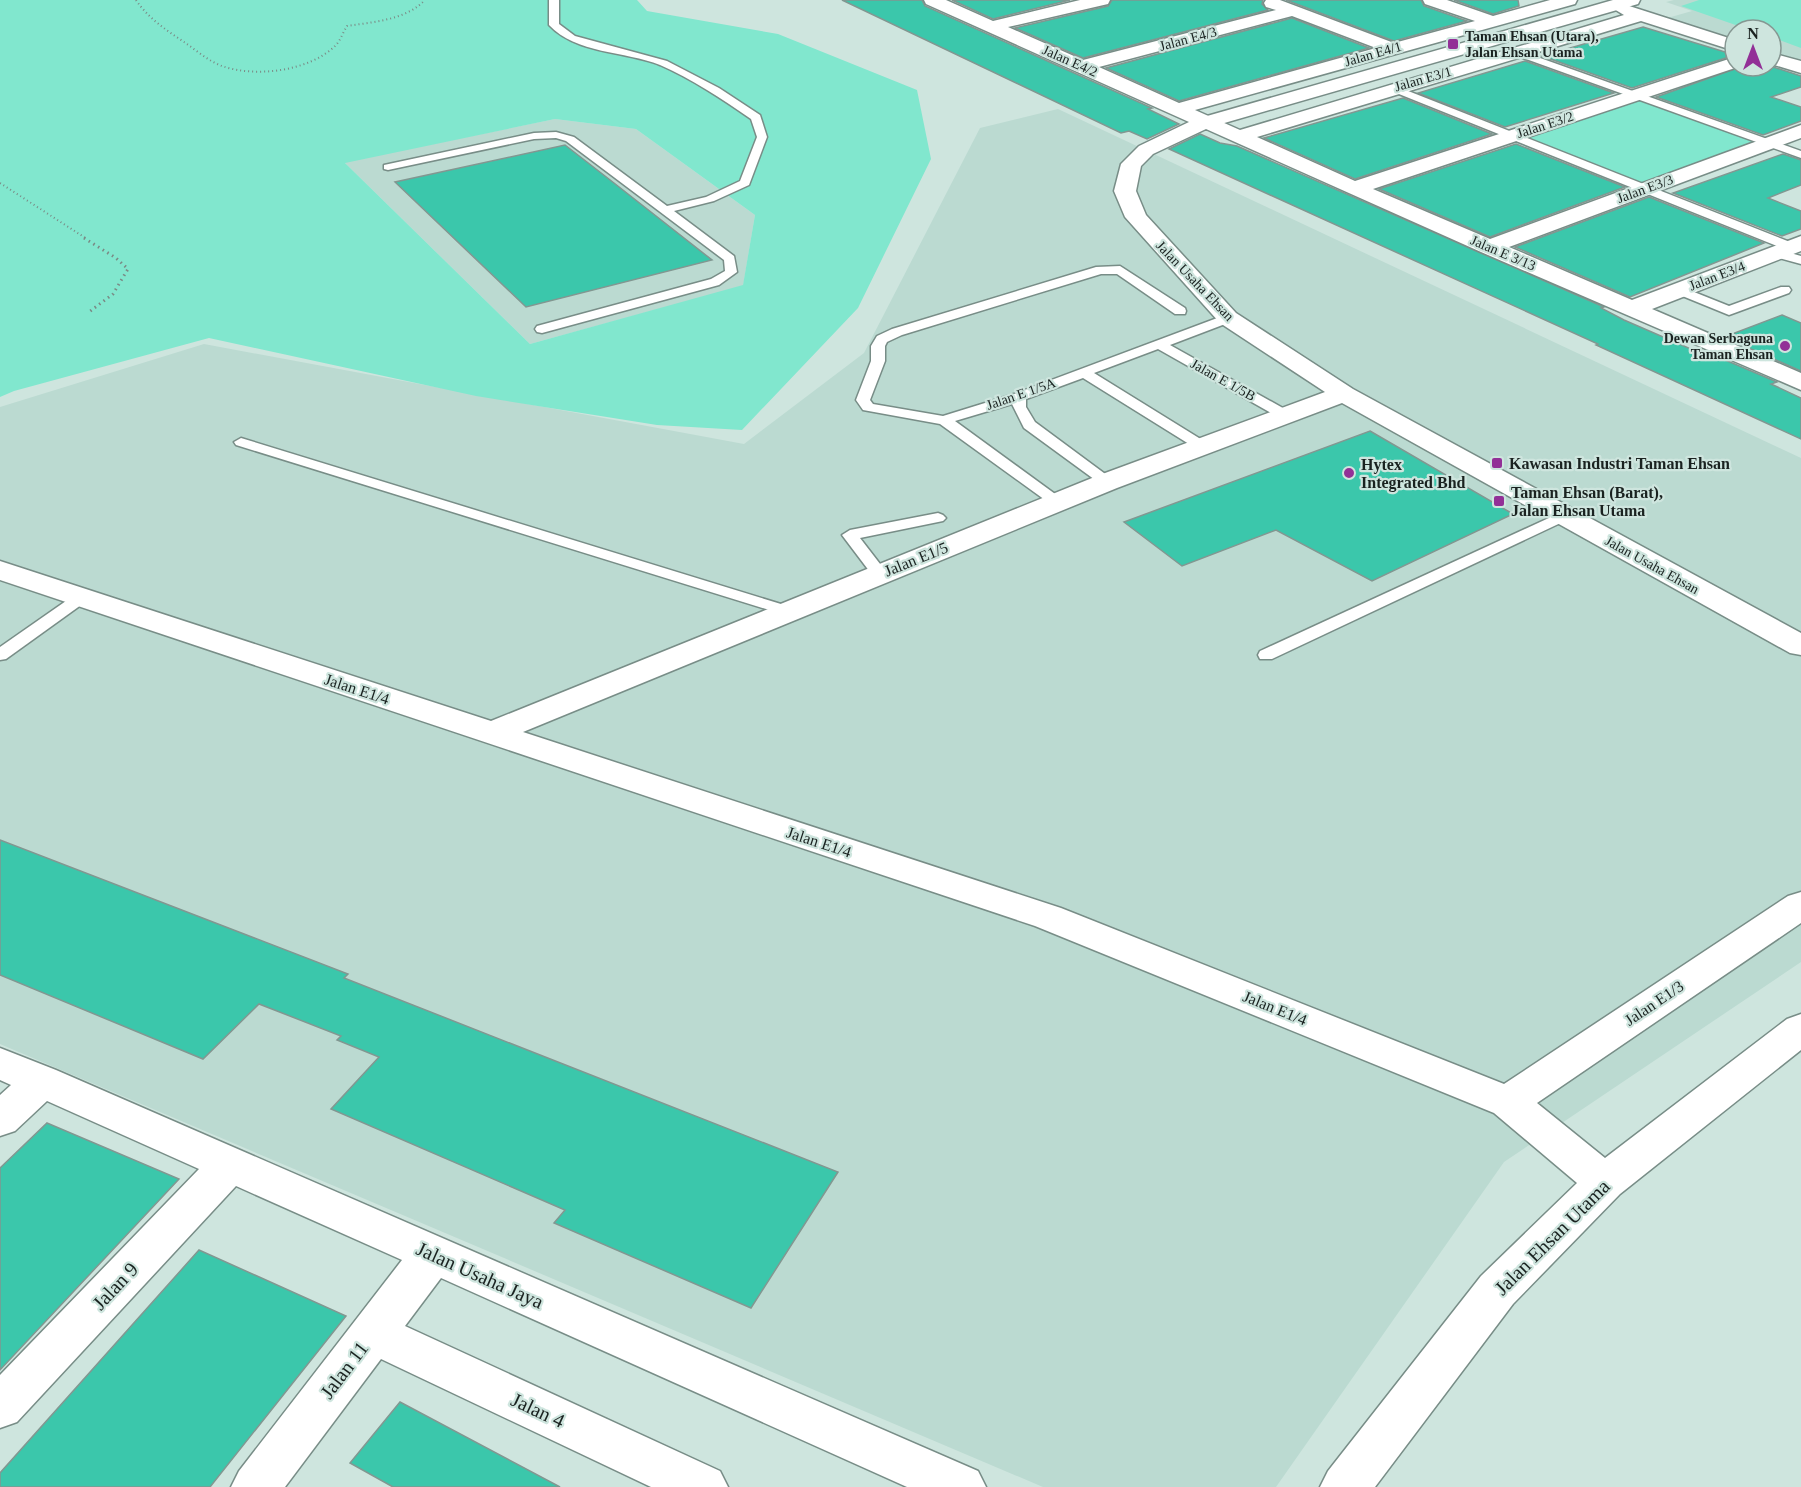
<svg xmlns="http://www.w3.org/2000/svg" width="1801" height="1487" font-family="'Times New Roman',serif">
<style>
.built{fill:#bbdad1}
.green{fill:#81e7ce;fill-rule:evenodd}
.building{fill:#3bc7ab;stroke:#829791;stroke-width:1.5}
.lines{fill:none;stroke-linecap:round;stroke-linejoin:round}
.service-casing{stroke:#788d87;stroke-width:3}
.minor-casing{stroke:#788d87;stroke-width:3}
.tertiary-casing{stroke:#788d87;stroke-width:3}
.path-far1{stroke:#7a8a85;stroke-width:2;stroke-dasharray:1 3;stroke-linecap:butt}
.path{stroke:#7a8a85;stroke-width:3;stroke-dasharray:1.5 4;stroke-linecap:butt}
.service{fill:#fff;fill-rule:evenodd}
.minor{fill:#fff;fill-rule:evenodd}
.tertiary{fill:#fff;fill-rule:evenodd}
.poi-dot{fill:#923097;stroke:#cee5de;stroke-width:2}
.labels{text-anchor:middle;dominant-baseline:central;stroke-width:4.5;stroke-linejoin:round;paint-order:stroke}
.far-poi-label{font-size:14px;font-weight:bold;fill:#1a2220;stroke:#cee5de;text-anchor:start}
.far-street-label{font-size:14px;fill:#1a2220;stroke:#cee5de}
.poi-label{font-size:16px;font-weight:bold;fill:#1a2220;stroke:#cee5de;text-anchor:start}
.street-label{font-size:16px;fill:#1a2220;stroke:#cee5de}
.near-street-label{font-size:20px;fill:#1a2220;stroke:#cee5de}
</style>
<rect width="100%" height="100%" fill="#cee5de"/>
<g class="built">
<path d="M1674,0H1801V64L1771,54V30H1735V42L1664,19L1692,11L1666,2Z"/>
<path d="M1058,109L1801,458V962L1504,1162L1276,1487H1043L0,1044V407L204,344L744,444L864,353L980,128Z"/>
<path d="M555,119L636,129L755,215L743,286L530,344L344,162Z"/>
</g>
<g class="green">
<path d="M0,0H637L647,11L778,34L917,90L931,159L858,308L742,430L657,425L476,396L209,338L14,391L0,397ZM555,119L636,129L755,215L743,285L530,344L345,163Z"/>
<path d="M1699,0H1801V48L1771,37V30H1750L1681,6Z"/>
<path d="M1635,95L1768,144L1646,189L1513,136Z"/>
</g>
<g class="building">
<path d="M842,0H922L925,6L1152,108L1148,109L1179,124L1147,139L1129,131L1121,133Z"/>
<path d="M952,0H1070L993,19Z"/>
<path d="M1112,0H1263L1262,4L1268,10L1083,58L1015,28L1108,6Z"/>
<path d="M1286,0H1421L1424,6L1467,21L1394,41Z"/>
<path d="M1454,0H1518L1519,6L1493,14Z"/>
<path d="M1292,18L1369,48L1179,101L1106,68Z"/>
<path d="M1643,27L1735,55L1632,88L1542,56Z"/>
<path d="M1525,61L1614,93L1505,127L1418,93Z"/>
<path d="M1743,66H1770L1801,76V87L1771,97L1801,107V121L1763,135L1656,97Z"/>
<path d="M1403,98L1492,134L1355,179L1264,138Z"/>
<path d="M1200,134L1220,143L1237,146L1604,307L1601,308L1624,320L1693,350L1697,348L1777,382L1771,384L1801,398V439L1596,345L1598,344L1169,149Z"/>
<path d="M1516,144L1625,187L1490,237L1379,189Z"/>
<path d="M565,145L614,183L712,260L526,307L395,182Z"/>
<path d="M1783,154L1801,160V185L1768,198L1801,211V229L1782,236L1673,193Z"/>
<path d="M1649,197L1764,243L1630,297L1515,247Z"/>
<path d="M1782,315L1801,323V371L1724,337Z"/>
<path d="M1370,431L1513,514L1372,581L1276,530L1182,566L1124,522Z"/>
<path d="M0,840L348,974L344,978L838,1172L751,1308L554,1223L565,1210L331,1109L379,1057L337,1040L341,1036L259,1004L203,1059L0,975Z"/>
<path d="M47,1123L179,1179L0,1370V1168Z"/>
<path d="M199,1250L346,1316L210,1487H0V1473Z"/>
<path d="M400,1402L560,1487H393L350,1463Z"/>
</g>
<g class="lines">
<defs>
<g id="service">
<path d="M549,0H559V24L575,36L667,61L719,88L760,115L767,137L749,185L714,201L674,211L734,256L737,272L719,285L542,333L537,332L535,329L537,326L711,279L725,271L724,260L566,141L556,138L534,139L388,170L384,169V165L534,133L556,132L574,137L667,206L706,197L740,181L757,137L751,119C722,99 692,79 660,65C625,51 576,54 549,25Z"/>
<path d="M1515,49L1801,151V158L1512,54L1510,52Z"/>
<path d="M1393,85L1795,244L1797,247L1791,251L1787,250L1389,90V86Z"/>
<path d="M1776,249L1801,256V264L1772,256V250Z"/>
<path d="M1120,266L1185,308L1186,311L1185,314H1175L1117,274H1101L902,335L887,342L885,346V361L870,400L873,404L943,416L1014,394L1228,314L1233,315L1234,318L1233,321L1170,345L1290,412L1292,415L1290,418H1280L1158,349L1094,373L1207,443L1209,446L1207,449H1197L1083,378L1026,399V407L1035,422L1112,479L1114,482L1112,485H1102L1024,428L1012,404L955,421L1062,499L1065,502L1057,507L1052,505L940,424L863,410L856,400L871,361V346L877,336L892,329L1096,267Z"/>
<path d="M1679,286L1729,306L1781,287H1789L1791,290L1789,293L1729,315L1675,293L1673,290L1675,287Z"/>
<path d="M241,438L794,608L796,611L788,616L782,614L236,445L234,442Z"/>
<path d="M1564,511L1572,516L1569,519L1272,659H1260L1258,655L1260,651Z"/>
<path d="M938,513L943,515L946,518L943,521L860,538L887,573L879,578L873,576L842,535L850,530Z"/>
<path d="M82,592L88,594L90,597L88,600L6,659L0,660V647L76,594Z"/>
</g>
<g id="minor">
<path d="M924,0H946L993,21L1080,0H1110L1108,4L1008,27L1083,60L1276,10L1266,7L1264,3L1266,0H1280L1394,43L1475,21L1425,4L1423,0H1447L1493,16L1550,0H1577L1575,4L1195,110L1240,130L1624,15L1614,9L1617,5L1623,4L1735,40V51L1641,21L1257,137L1355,181L1735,57V66H1741L1373,189L1490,239L1801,125V138L1509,247L1632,300L1801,236V251L1652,309L1801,373V390L1481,252L1206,129L1153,154L1141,166L1136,191L1146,215L1236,313L1353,389L1801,633V655L1790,653L1342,403L1117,488L523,732L1061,908L1504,1084L1788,896L1801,892V923L1537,1103L1605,1158L1787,1019L1801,1014V1050L1620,1194L1513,1304L1375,1487H1320L1328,1471L1481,1276L1577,1183L1494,1113L1035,926L0,580V561L491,721L1097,476L1325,392L1220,323L1125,217L1114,191L1121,164L1139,146L1189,122L926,4ZM1292,16L1376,48L1179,103L1099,67Z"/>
<path d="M1771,53L1801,61V73L1771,64Z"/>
<path d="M0,1048L56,1070L978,1471L986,1487H907L441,1278L405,1326L720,1471L728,1487H651L381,1359L285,1487H231L239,1471L402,1260L236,1186L17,1422L0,1428V1375L199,1169L47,1101L15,1131L0,1136V1095L11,1085L0,1080Z"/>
</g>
<path id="tertiary" d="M1613,0H1640L1638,4L1214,126H1200L1197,122L1200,118Z"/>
</defs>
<use href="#service" class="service-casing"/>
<use href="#minor" class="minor-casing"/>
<use href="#tertiary" class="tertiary-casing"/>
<g class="path-far1">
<path d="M136,0C148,18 166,30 184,42C196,50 208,61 222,66C256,78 309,71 335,46C341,40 343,32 347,26C373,22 406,20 425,0"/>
<path d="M0,183L87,239"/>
</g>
<path class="path" d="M84,238L116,258L128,269L113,294L89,312"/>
<use href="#service" class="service"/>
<use href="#minor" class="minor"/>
<use href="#tertiary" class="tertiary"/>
</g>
<g class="poi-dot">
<rect x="1447" y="38" width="12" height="12" rx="3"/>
<circle cx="1785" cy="346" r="6"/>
<rect x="1491" y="457" width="12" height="12" rx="3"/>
<circle cx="1349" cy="473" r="6"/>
<rect x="1493" y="495" width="12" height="12" rx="3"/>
</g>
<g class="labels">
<g class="far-poi-label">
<text x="1465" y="36">Taman Ehsan (Utara),<tspan x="1465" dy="16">Jalan Ehsan Utama</tspan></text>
<text x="1773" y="338" text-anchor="end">Dewan Serbaguna<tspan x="1773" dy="16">Taman Ehsan</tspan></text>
</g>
<g class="far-street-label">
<text transform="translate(1188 39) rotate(-15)">Jalan E4/3</text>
<text transform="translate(1373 54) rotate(-16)">Jalan E4/1</text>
<text transform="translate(1070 61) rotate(24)">Jalan E4/2</text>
<text transform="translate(1423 79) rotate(-16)">Jalan E3/1</text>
<text transform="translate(1545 125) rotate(-18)">Jalan E3/2</text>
<text transform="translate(1645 189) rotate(-20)">Jalan E3/3</text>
<text transform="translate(1503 253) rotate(23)">Jalan E 3/13</text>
<text transform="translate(1717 276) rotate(-21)">Jalan E3/4</text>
<text transform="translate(1195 281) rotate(46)">Jalan Usaha Ehsan</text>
<text transform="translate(1223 380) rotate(29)">Jalan E 1/5B</text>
<text transform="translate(1021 394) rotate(-19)">Jalan E 1/5A</text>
<text transform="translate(1652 565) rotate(29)">Jalan Usaha Ehsan</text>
</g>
<g class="poi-label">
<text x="1509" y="463">Kawasan Industri Taman Ehsan</text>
<text x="1361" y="464">Hytex<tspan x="1361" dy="18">Integrated Bhd</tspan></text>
<text x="1511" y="492">Taman Ehsan (Barat),<tspan x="1511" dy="18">Jalan Ehsan Utama</tspan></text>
</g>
<g class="street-label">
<text transform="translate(916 559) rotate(-22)">Jalan E1/5</text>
<text transform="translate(357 689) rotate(18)">Jalan E1/4</text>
<text transform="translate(819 842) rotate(18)">Jalan E1/4</text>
<text transform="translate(1654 1003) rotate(-34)">Jalan E1/3</text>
<text transform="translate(1275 1008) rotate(22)">Jalan E1/4</text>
</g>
<g class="near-street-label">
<text transform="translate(1552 1237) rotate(-45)">Jalan Ehsan Utama</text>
<text transform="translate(480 1275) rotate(24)">Jalan Usaha Jaya</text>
<text transform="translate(115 1286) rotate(-47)">Jalan 9</text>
<text transform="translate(344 1370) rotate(-53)">Jalan 11</text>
<text transform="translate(538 1410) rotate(25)">Jalan 4</text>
</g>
</g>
<g transform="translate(1753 48)"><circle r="28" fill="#cee5de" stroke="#869792" stroke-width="1.5"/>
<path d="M0-4.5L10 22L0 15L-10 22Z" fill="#923097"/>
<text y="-9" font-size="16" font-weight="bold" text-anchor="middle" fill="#1a2220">N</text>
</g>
</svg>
